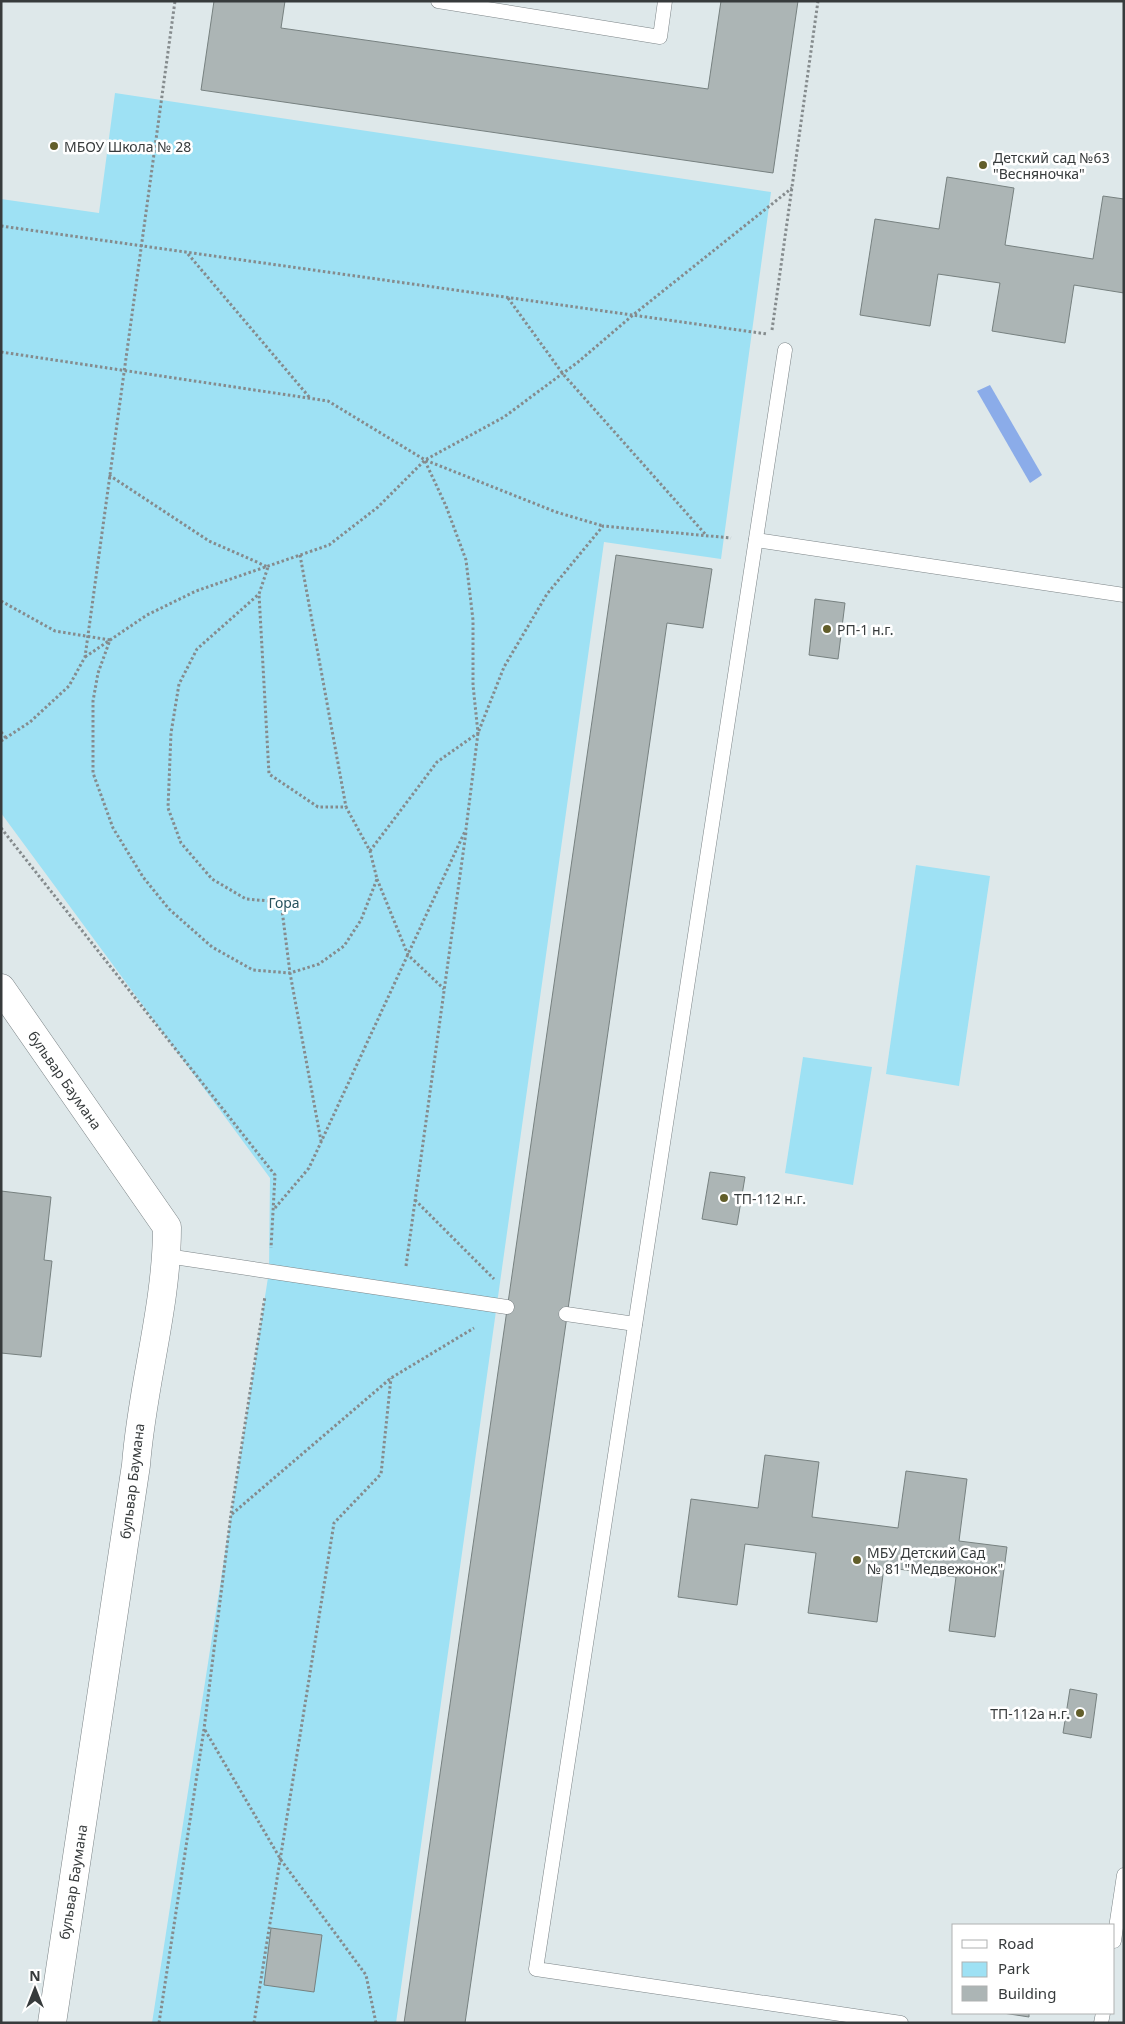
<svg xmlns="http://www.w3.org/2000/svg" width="1125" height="2024" font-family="'Noto Sans',sans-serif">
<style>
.green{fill:#9ee1f4}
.water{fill:#8bace9}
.building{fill:#acb5b5;stroke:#778180}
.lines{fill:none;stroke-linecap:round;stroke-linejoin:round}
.service-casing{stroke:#7c8487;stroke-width:15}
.minor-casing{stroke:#7c8487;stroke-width:29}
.path{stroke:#858b8d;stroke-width:3;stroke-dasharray:2.5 2.5;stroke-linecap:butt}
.service{stroke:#fff;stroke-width:14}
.minor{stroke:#fff;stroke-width:28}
.poi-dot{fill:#625e2a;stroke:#fff;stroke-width:2}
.labels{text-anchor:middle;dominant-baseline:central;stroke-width:5;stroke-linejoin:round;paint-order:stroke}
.poi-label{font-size:14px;fill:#373b3c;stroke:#fff;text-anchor:start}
.park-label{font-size:14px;fill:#28535e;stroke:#fff}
.street-label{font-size:14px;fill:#373b3c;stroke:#fff}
</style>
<rect width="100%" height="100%" fill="#dee8ea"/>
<g class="green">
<path d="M115,93L771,192L721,559L604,542L396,2023H152L269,1271L270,1178L1,813V199L99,213Z"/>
<path d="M916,865L990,876L959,1086L886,1074Z"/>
<path d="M803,1057L872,1067L853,1185L785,1173Z"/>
</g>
<path class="water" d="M990,385L1042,475L1030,483L977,391Z"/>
<g class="building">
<path d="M214,1H285L281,28L708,89L721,1H798L773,173L201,90Z"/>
<path d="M947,177L1014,188L1005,245L1093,259L1103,196L1124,199V293L1074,285L1065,343L992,331L1000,283L938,274L930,326L860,315L875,219L939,229Z"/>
<path d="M616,555L712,569L703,628L667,623L465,2023H404Z"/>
<path d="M815,599L845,603L838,659L809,655Z"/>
<path d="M710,1172L745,1177L737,1225L702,1219Z"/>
<path d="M1,1191L51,1197L44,1260L52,1261L41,1357L1,1353Z"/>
<path d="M765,1455L819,1462L812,1517L898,1528L906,1471L967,1479L959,1541L1007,1547L995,1637L949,1631L956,1577L884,1567L877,1622L808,1613L816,1553L745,1544L737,1605L678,1597L691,1499L758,1508Z"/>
<path d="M1070,1689L1097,1694L1091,1738L1063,1733Z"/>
<path d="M271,1928L322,1935L314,1992L264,1985Z"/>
<path d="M1003,2013H1029V2017Z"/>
</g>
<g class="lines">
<defs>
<g id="service">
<path d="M438,1L660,37L665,1"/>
<path d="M785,350L536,1969L901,2023"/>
<path d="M756,540L1124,595"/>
<path d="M167,1256L507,1307"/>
<path d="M566,1314L635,1324"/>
<path d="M1114,1941L1124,1875"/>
<path d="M1101,2023L1103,2013"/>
</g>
<path id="minor" d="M1,988L167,1227C167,1307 142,1385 136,1465L52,2023"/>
</defs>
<use href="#service" class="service-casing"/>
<use href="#minor" class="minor-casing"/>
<g class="path">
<path d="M1,226L767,334"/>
<path d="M188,254L310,398"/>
<path d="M508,298L563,374L706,535"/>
<path d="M772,330L818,1"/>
<path d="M1,352L328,401L425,460L556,512L603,526"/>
<path d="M109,475L209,541L268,567L259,594L197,649L179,684L171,733L168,808L181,843L212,879L246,899L281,902L290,973L321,1141"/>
<path d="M300,555L346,807"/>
<path d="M1,601L55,631L110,640L98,673L93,701V773L113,828L143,877L169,909L212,947L253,970L290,973L319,964L344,946L361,920L377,879L370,851L346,807H318L269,774L259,594"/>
<path d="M85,657L147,615L196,591L329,545L378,507L425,460L504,417L578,362L633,315L792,188"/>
<path d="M1,732L6,738"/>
<path d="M1,741L30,722L69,686L85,657L175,1"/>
<path d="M1,828L275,1175L271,1248"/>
<path d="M370,851L437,762L478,733L473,685V620L466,560L446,506L425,461"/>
<path d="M377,879L408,955L444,989"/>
<path d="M415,1200L494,1279"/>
<path d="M275,1208L309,1168L466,829L478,733L504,667L547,594L603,526L731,538"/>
<path d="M406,1266L466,832"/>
<path d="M232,1514L391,1378L474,1328"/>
<path d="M205,1730L281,1860L366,1975L376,2023"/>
<path d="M159,2023L204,1729L231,1514L265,1296"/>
<path d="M254,2023L334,1523L381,1474L391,1378"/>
</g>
<use href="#service" class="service"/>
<use href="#minor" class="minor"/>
</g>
<g class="poi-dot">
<circle cx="54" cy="146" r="5"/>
<circle cx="983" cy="165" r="5"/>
<circle cx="827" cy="629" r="5"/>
<circle cx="724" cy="1198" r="5"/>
<circle cx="857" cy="1560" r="5"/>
<circle cx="1080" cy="1713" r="5"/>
</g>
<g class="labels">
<g class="poi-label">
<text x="64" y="146">МБОУ Школа № 28</text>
<text x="993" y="157">Детский сад №63<tspan x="993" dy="16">"Весняночка"</tspan></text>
<text x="837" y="629">РП-1 н.г.</text>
<text x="734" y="1198">ТП-112 н.г.</text>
<text x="867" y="1552">МБУ Детский Сад<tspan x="867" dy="16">№ 81 "Медвежонок"</tspan></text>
<text x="1070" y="1713" text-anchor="end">ТП-112а н.г.</text>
</g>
<g class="park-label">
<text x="284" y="902">Гора</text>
</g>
<g class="street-label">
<text transform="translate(65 1080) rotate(55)">бульвар Баумана</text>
<text transform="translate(132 1481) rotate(-83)">бульвар Баумана</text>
<text transform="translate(73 1882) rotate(-81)">бульвар Баумана</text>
</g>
</g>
<rect width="1125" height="2024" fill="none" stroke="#373b3c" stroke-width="5"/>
<rect x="952" y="1924" width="162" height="90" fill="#ffffff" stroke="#afb1b1"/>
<rect x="962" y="1940" width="25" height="8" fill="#ffffff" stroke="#afb1b1"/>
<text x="998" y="1949" font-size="15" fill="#373b3c">Road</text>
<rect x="962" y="1962" width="25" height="15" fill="#9ee1f4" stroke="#afb1b1"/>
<text x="998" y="1974" font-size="15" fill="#373b3c">Park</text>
<rect x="962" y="1986" width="25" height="15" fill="#acb5b5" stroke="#afb1b1"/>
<text x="998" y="1999" font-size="15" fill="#373b3c">Building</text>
<g transform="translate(35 1989)" stroke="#ffffff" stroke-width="4" paint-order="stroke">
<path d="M0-4L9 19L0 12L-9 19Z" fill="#373b3c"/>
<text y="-8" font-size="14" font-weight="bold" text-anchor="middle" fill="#373b3c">N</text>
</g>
</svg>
